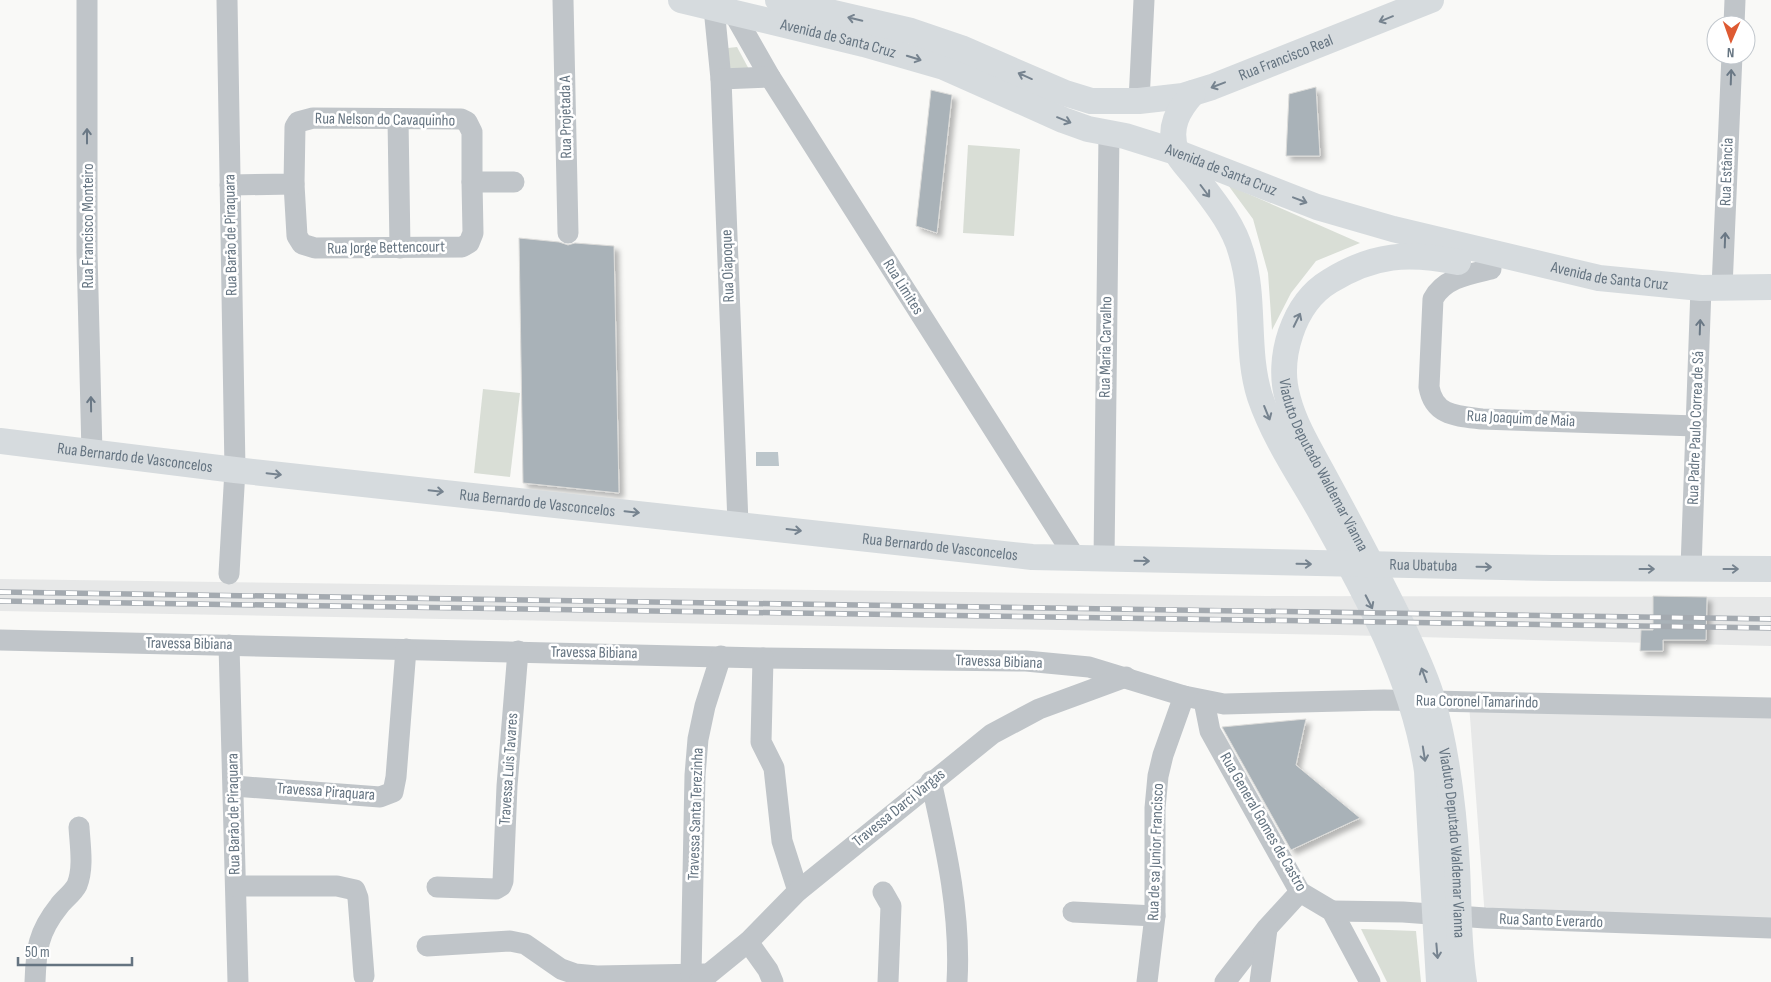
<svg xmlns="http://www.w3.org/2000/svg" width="1771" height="982" font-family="'Sofia Sans Condensed',sans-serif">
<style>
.built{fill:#e7e8e8}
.green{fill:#d9ded6}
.water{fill:#bcc6cb}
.building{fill:#a9b2b8;stroke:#dbdbd9;filter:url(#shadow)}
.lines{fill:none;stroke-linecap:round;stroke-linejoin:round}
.minor{stroke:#c0c5c9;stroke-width:21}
.major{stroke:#d6dbde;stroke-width:26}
.rail-casing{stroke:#a4aab0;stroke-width:5.5}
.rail{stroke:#fff;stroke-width:4;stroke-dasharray:11;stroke-linecap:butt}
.oneway{stroke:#76838f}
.oneway2{stroke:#6a7885}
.labels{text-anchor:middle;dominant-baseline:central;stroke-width:5;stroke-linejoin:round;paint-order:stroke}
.street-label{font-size:16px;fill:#657481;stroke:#fff}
</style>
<defs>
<filter id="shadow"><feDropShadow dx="4.5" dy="4.5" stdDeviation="2.5" flood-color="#0004"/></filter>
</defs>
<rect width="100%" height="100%" fill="#f9f9f7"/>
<g class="built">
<path d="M0,579L1267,596L1771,597V646L1339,635L0,611Z"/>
<path d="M1469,704L1771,718V927L1485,918Z"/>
</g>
<g class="green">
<path d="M737,47L751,73L727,75L728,48Z"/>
<path d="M968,145L1020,149L1014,236L963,233Z"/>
<path d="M1228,185L1360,243L1316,261L1291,293L1272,330L1268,273L1253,219Z"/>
<path d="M483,389L520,393L510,477L474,473Z"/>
<path d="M1361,929L1416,931L1421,982H1387Z"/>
</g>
<path class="water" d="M756,452H778L779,466H756Z"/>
<g class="building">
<path d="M1316,87L1320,156H1286L1289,94Z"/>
<path d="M931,90L952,95L937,233L916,226Z"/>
<path d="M519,238L559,242L568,245L575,243L614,246L619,493L523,483Z"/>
<path d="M1653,596L1707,597L1706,640H1663V651H1640L1641,630H1653Z"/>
<path d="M1306,719L1296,765L1360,818L1291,850L1222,727Z"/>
</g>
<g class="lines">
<g class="minor">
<path d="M87,0V252L92,453"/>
<path d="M227,0L235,470L229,574"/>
<path d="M563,0L568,233"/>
<path d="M714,8L721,79L738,524"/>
<path d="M733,12L770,77L1076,559"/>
<path d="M1734,25L1735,0"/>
<path d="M721,79L770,77"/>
<path d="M1139,101L1144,0"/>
<path d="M398,119L400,248"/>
<path d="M294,184L297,236L302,244L315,248L462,247L469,243L473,233L472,182"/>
<path d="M230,185L294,184L295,127L298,122L313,118L461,119L467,122L472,132V182H514"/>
<path d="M1491,269C1470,274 1444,278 1433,299L1429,387C1434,416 1457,416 1482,419L1696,426"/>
<path d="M1722,288L1732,55"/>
<path d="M1104,560L1109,133"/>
<path d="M1691,568L1701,288"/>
<path d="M0,640L763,658L1026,661L1089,667L1184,696L1224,704L1384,700L1771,708"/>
<path d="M229,645L238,982"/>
<path d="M763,658L761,742L774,768L782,841L798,891"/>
<path d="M1204,701L1210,731L1300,892L1332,911L1370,982"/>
<path d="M931,781C946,848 961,913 957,982"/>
<path d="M234,786L380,797L393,792L396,777L406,649"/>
<path d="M236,886H337L355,890L358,898L364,976"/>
<path d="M437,887L496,889L501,886L503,881L507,786L518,651"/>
<path d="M883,892L891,906L888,982"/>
<path d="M1332,911L1403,912L1485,918L1771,928"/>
<path d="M1073,912L1155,916"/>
<path d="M748,942L768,970L773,982"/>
<path d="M427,946L510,941L525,944L561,969L575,974L597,976L704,974"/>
<path d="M691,975L695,775L698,739L705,706L721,656"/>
<path d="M35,982C36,950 38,932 59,906C64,899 73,893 77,885C84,868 80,845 79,827"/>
<path d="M699,982L748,942L798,891L992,734L1039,709L1126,677"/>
<path d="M1147,982L1155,916V808L1158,776L1163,755L1184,696"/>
<path d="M1225,982L1267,928L1300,892"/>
<path d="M1260,982L1267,929"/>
</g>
<g class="major">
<path id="s1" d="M681,0L864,44L944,67L1063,120L1088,129L1125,136L1176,152L1317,207L1393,229L1599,278L1701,288L1771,287"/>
<path id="s2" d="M778,0L911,31L961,48L1065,93L1091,101H1139L1183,96L1212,87L1431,0"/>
<path d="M1193,93C1178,110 1168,127 1176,151C1179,159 1188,168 1194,175C1212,199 1233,223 1241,252C1256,299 1245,351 1260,397C1274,438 1299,474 1320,511C1366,593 1413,677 1427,771L1439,982"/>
<path id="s3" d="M1458,262C1408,252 1374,254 1330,281C1293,303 1276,359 1288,399C1296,429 1314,456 1328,483C1353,529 1377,574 1400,621C1411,646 1423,669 1431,695C1447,750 1454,809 1457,867C1459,905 1458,944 1464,982"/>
<path id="s4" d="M0,441L235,470L1032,557L1552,568L1771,569"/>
</g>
<defs>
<g id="rail">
<path d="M0,592L1771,619"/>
<path d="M0,601L1771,628"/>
</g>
</defs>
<use href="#rail" class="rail-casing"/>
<use href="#rail" class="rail"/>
</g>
<defs><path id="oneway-shaft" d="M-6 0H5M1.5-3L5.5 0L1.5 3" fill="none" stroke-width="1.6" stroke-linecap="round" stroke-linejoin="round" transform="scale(1.25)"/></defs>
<g class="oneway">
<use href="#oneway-shaft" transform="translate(855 19) rotate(-167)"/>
<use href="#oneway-shaft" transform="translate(1386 19) rotate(158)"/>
<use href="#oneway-shaft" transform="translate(914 58) rotate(17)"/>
<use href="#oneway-shaft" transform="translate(1025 76) rotate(-156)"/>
<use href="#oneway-shaft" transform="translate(1218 85) rotate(159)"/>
<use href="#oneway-shaft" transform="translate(1064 120) rotate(22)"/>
<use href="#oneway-shaft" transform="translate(1205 191) rotate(53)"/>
<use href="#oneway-shaft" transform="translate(1300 200) rotate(21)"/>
<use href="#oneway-shaft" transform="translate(1297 320) rotate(-64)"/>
<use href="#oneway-shaft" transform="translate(1267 413) rotate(68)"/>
<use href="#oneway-shaft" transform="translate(274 474) rotate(6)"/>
<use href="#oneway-shaft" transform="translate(436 491) rotate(6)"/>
<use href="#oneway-shaft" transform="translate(632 512) rotate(6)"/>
<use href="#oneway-shaft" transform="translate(794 530) rotate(7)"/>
<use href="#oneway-shaft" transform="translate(1142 561) rotate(1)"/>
<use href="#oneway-shaft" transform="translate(1304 564) rotate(1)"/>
<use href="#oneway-shaft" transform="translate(1484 567) rotate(1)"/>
<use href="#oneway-shaft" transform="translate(1647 569)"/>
<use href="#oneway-shaft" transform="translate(1731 569)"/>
<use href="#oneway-shaft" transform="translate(1369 602) rotate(63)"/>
<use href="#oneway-shaft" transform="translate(1424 675) rotate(-110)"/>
<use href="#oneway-shaft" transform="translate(1424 754) rotate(81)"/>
<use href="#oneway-shaft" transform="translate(1437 951) rotate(85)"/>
</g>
<g class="oneway2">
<use href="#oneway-shaft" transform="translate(1731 77) rotate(-88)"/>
<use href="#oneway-shaft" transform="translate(87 136) rotate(-90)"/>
<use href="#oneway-shaft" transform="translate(1725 240) rotate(-88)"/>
<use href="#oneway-shaft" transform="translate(1700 327) rotate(-88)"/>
<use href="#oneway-shaft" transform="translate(91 404) rotate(-91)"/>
</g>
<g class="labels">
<g class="street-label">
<text stroke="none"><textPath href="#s1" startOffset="162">Avenida de Santa Cruz</textPath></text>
<text stroke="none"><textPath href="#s2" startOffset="532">Rua Francisco Real</textPath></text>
<text transform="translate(566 117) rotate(-91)">Rua Projetada A</text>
<text transform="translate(385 120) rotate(1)">Rua Nelson do Cavaquinho</text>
<text stroke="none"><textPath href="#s1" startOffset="568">Avenida de Santa Cruz</textPath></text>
<text transform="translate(1727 172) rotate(-88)">Rua Estância</text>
<text transform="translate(88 226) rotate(-90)">Rua Francisco Monteiro</text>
<text transform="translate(231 235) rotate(-91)">Rua Barão de Piraquara</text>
<text transform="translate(386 248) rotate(-1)">Rua Jorge Bettencourt</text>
<text transform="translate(728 266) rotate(-92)">Rua Oiapoque</text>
<text stroke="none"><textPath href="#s1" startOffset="972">Avenida de Santa Cruz</textPath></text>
<text transform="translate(903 287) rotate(58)">Rua Limites</text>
<text transform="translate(1106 347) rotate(-89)">Rua Maria Carvalho</text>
<text transform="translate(1521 419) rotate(3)">Rua Joaquim de Maia</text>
<text transform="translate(1696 428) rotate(-88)">Rua Padre Paulo Correa de Sá</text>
<text stroke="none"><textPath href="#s4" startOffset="136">Rua Bernardo de Vasconcelos</textPath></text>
<text stroke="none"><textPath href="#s3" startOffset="341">Viaduto Deputado Waldemar Vianna</textPath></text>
<text stroke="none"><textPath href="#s4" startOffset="541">Rua Bernardo de Vasconcelos</textPath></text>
<text stroke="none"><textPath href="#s4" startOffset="946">Rua Bernardo de Vasconcelos</textPath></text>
<text stroke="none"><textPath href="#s4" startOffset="1430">Rua Ubatuba</textPath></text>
<text transform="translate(189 644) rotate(1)">Travessa Bibiana</text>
<text transform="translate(594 653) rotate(1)">Travessa Bibiana</text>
<text transform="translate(999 662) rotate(2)">Travessa Bibiana</text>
<text transform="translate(1477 702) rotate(1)">Rua Coronel Tamarindo</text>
<text transform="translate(509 769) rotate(-86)">Travessa Luis Tavares</text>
<text transform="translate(326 792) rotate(4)">Travessa Piraquara</text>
<text transform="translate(899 808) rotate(-39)">Travessa Darci Vargas</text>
<text transform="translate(234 814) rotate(-91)">Rua Barão de Piraquara</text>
<text transform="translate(696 814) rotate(-88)">Travessa Santa Terezinha</text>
<text transform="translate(1263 822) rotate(60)">Rua General Gomes de Castro</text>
<text stroke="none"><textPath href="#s3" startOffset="746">Viaduto Deputado Waldemar Vianna</textPath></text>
<text transform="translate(1156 852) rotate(-88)">Rua de sa Junior Francisco</text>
<text transform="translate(1551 921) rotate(2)">Rua Santo Everardo</text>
</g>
</g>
<g transform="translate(1731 40) rotate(182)"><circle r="24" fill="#ffffff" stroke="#c1c7cd"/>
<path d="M0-4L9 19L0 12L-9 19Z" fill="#de5a32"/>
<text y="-8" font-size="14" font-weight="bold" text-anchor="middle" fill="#657481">N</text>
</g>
<path d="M18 957v8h114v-8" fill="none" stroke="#657481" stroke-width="2.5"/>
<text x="25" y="957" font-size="15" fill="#657481" stroke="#ffffff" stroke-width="4" paint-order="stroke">50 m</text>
</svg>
